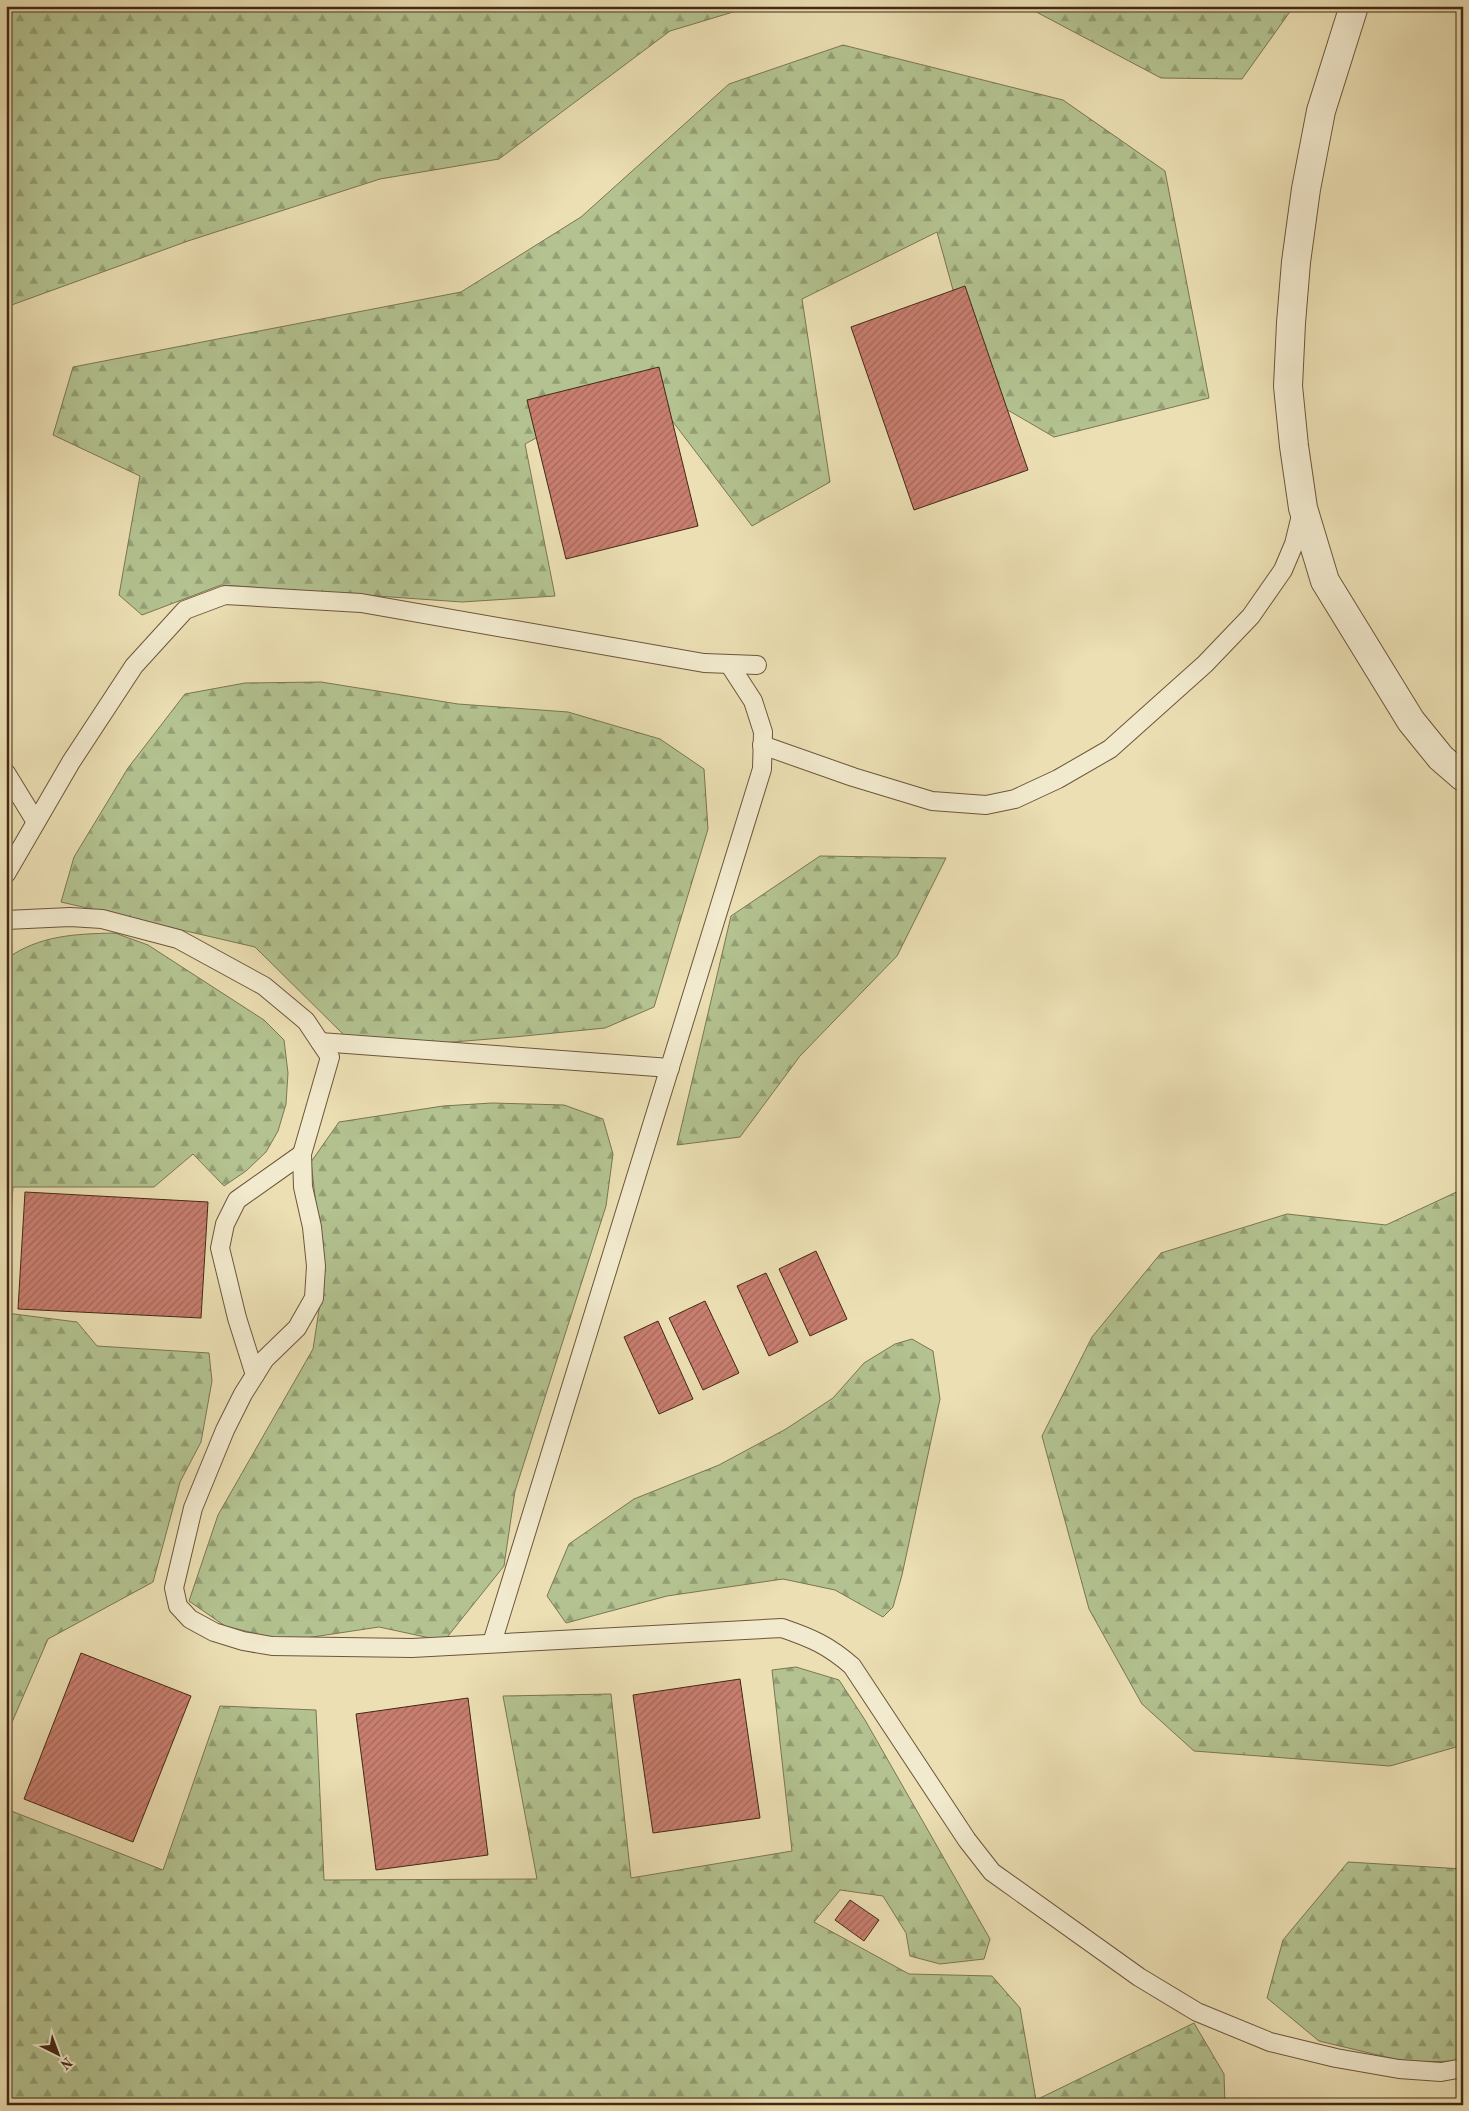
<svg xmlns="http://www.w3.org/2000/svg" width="1469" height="2111" font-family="'Old Standard TT',serif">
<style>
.forest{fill:url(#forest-firs);stroke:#7b7652}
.building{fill:url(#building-hatch);stroke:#432913}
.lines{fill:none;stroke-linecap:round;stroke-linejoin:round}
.service-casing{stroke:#6d563b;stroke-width:20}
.minor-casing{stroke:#6d563b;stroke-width:30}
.service{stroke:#f2eace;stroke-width:18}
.minor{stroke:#f2eace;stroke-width:28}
</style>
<defs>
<pattern id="forest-firs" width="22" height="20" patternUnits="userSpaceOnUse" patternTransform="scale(1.25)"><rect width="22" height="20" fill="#b3c290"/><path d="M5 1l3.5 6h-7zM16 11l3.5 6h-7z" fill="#939e74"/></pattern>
<pattern id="building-hatch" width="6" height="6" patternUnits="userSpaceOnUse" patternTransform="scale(1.25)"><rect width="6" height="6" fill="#c87e6f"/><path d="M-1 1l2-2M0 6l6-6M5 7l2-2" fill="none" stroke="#a4675a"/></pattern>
</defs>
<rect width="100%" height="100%" fill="#ebdfb3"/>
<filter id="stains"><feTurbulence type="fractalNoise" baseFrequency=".004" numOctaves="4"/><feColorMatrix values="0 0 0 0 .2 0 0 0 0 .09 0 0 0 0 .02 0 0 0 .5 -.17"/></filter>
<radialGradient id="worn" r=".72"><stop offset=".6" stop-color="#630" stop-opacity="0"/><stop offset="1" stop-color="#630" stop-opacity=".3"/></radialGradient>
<g class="forest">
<path d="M6,6H753L670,31L499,159L380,179L188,241L6,307Z"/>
<path d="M1025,6H1294L1242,79L1161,78Z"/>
<path d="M843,45L1063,100L1165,171L1209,398L1054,437L982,395L937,232L802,299L830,482L752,526L642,381L525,444L555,596L462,602L221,585L142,615L119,595L140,476L53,435L73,367L461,292L581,217L729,84Z"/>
<path d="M321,682L458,704L568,712L660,739L704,769L708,829L654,1007L605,1028L514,1037L417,1045L345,1036L255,947L61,902L74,857L128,768L185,694L245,683Z"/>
<path d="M820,856L946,858L897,956L800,1056L740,1137L677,1145L731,916Z"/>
<path d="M115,933L148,945L264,1020L284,1040L288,1073L286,1104L278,1131L266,1152L246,1171L224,1186L193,1154L154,1187H13L6,1271V959C40,935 75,934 115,933Z"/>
<path d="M492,1103L564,1105L603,1119L613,1154L606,1206L515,1491L504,1566L444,1641L379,1627L286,1641L225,1626L189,1601L218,1515L313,1349L320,1303L319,1230L311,1162L339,1122L443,1106Z"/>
<path d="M1463,1189V1745L1390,1766L1194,1751L1142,1704L1089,1609L1042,1436L1092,1337L1161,1253L1287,1214L1386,1225Z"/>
<path d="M6,1313L77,1322L97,1346L209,1353L212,1381L201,1442L180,1482L153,1582L48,1639L6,1736Z"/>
<path d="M912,1339L933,1351L940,1399L902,1575L893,1607L883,1617L835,1590L783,1579L667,1596L566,1623L547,1596L569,1544L634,1499L719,1465L786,1429L833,1398L864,1363L895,1344Z"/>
<path d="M796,1667L839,1680L865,1720L990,1939L984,1959L940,1964L910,1956L906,1933L883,1896L840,1890L814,1922L909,1974L992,1976L1020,2008L1036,2100L1194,2023L1224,2074L1225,2105H6V1809L163,1870L220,1706L316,1710L324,1880L537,1879L503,1696L611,1694L631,1878L792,1851L772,1670Z"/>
<path d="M1348,1862L1463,1869V2061L1407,2062L1319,2041L1267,1998L1283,1940Z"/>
</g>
<g class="building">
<path d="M965,286L1028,470L914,510L851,327Z"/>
<path d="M659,367L698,526L566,559L527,400Z"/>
<path d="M25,1192L208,1202L201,1318L18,1309Z"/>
<path d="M816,1251L847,1319L810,1336L779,1269Z"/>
<path d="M766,1273L798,1342L769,1356L737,1286Z"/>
<path d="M705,1301L739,1373L703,1390L669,1318Z"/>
<path d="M658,1321L693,1399L659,1414L624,1337Z"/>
<path d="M81,1653L191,1696L133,1842L24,1799Z"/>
<path d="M740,1679L760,1818L653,1833L633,1695Z"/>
<path d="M468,1698L488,1855L376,1870L356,1714Z"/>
<path d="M850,1900L879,1920L864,1941L835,1920Z"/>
</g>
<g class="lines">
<defs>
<g id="service">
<path d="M762,745L853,777L932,801L986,805L1015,799L1058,779L1110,749L1205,664L1251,616L1283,570L1294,544L1302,511"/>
<path d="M6,773L36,822"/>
<path d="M6,874L71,762L134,666L185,610L225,595L361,603L704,663L757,665"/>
<path d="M6,920L70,917L102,919L178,939L264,986L306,1021L330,1057L302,1154L303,1187L312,1227L316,1266L314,1298L297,1328L265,1359L243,1394L225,1430L193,1508L174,1588L178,1606L190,1619L214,1632L243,1641L272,1646L412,1648L782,1628C811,1638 828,1645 852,1666L967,1840L992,1872L1139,1977L1197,2012L1270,2042L1336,2058L1399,2069L1441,2072L1463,2068"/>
<path d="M320,1042L670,1068"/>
<path d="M255,1375L237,1318L220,1248L225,1224L237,1200L302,1154"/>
<path d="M492,1643L762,769L763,732L753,701L729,664"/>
</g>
<path id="minor" d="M1354,6L1321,111L1306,189L1296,262L1291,323L1288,386L1294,446L1303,508L1325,581L1411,721L1441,758L1463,777"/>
</defs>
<use href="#service" class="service-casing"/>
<use href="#minor" class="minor-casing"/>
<use href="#service" class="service"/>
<use href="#minor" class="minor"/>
</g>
<rect width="1469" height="2111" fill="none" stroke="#ebdfb3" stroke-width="25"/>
<rect x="8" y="8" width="1454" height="2096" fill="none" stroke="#432913" stroke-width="2.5"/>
<rect x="12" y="12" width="1444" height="2086" fill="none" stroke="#432913"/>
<g transform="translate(58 2054) rotate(138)" stroke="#f2eace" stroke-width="4" paint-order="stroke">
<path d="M0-4L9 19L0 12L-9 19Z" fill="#432913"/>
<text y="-8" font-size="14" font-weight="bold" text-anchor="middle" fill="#432913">N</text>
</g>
<rect width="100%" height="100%" filter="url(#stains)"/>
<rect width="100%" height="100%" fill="url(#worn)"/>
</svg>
